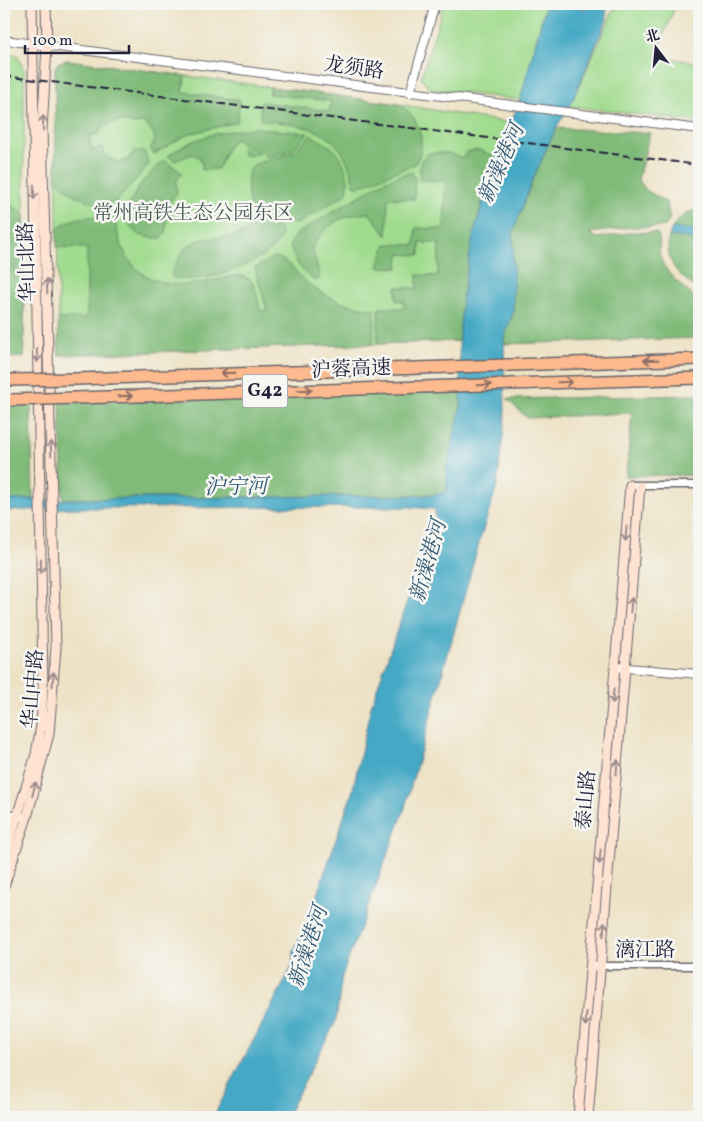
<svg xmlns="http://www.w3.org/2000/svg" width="703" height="1121" font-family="Vollkorn,'Noto Serif SC',serif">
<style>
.green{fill:#a0db8e;stroke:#617e64}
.forest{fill:#80bb79;stroke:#516e5a}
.water{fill:#45a9c5;stroke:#346680}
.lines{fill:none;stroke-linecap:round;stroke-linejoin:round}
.minor-casing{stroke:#69656b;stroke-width:9}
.tertiary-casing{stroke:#69656b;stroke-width:10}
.secondary-casing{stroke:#69656b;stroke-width:11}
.motorway-casing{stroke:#69656b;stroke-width:14}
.minor{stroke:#fff;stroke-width:6}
.tertiary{stroke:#fff;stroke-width:8}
.secondary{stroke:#fee3d2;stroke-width:9}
.motorway{stroke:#fcba8e;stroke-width:11}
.rail{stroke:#22223b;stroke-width:2;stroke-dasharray:8 4;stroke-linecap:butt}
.motorway-bridge-casing{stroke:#69656b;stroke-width:14;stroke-linecap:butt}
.motorway-bridge{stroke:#fcba8e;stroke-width:11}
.oneway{stroke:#9b8c8e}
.oneway2{stroke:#8f6e64}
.labels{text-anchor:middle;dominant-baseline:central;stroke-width:5;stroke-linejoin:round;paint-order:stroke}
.shield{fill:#f6f6f2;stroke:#626272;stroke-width:1}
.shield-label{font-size:19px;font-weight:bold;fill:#22223b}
.street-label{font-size:20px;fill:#22223b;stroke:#f6f6f2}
.park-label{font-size:20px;fill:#485a54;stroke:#f6f6f2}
.water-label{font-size:21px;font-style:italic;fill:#305872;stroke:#f6f6f2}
</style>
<rect width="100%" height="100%" fill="#f6f6f2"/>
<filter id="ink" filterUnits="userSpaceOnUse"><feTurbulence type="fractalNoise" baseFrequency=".02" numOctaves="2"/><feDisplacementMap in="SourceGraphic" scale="10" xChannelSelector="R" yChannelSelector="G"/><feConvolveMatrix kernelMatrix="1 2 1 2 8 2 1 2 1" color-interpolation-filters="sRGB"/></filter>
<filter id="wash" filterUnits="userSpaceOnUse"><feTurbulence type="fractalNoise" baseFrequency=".0096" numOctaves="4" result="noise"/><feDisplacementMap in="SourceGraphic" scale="20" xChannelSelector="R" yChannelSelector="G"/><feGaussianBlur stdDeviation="1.12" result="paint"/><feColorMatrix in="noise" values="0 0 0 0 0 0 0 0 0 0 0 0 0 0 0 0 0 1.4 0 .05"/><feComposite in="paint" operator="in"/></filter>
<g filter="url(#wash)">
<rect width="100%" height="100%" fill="#ede2c5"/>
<g class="green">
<path d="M444,4H546L520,100L430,89L421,78Z"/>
<path d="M616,4H676L656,56L699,63V122L570,106Z"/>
<path d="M4,51L18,56L24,70V357L4,358Z"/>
<path d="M67,60L398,104L510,123C483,189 464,270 459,341L59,355L55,69L58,63Z"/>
</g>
<g class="forest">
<path d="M67,60L185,76L183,92L240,100L237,122L188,134L154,154L150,149L155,141L154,134L145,123C140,122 137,125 133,124C118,120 115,120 101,128L99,134L89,136L92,149L101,147L108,158L119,163L127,160L134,151H144L149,164L117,201C92,208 73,197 56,179L55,69L58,63Z"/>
<path d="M270,87L398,104C419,114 428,144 415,164L357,187L354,185C343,128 310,126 260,120L261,102L329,111L331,101L269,94Z"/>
<path d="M257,128L308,133L294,149L266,157L261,152L249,156L243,154L242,142L235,139L228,147L218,169L202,170V164L199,157L192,154L175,161L168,156C195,135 224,131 257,128Z"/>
<path d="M556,128L650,133L638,179L646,190L666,202L670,218L665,226L660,227H632L590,233L597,238L634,232L657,233C662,240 658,248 660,256C665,275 685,288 699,301V338L504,344V338L513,312V233L532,181Z"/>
<path d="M310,135C317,139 325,143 331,147C343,156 352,180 346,194L297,224L258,216C245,207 247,182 249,169L255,164L296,151Z"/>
<path d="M479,150L496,157C475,217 464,278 459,341L377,344L379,308H403L404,301L396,300V287L417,288V275L438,276L439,243H420V255L399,254L398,268L378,267L386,244L415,245L416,228L444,229L446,181L419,180L421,160L429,153H449L462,158L467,152Z"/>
<path d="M164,160L182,173L176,181L177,193L163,211L167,219L166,233L161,238C137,238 132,233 124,212L142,182Z"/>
<path d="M412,172L415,177L414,199L388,198L387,236L369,213C343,214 324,225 312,248L320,278L316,281C303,274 292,258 290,244L298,233L386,180Z"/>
<path d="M4,200L24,214V357L4,358Z"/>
<path d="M699,210V233L695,230L672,228C679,218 686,211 699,210Z"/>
<path d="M110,217L115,219C122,273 155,292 207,282C219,280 238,271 249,279C257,286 258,301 260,311L267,310L255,268L274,257C289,259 296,274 307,283C328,299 349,307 375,309L373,344L59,355L58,319L87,318V248L57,247V230C72,215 89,217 110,217Z"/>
<path d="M258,218C319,234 242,269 219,275C204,279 188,280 173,278L171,275C176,264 181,249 193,243C212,233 244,244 254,220Z"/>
<path d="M669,236L688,238L699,244V291C678,273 665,266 669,236Z"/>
<path d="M461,391V406L447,467V492L432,495L63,499L60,403Z"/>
<path d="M699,395V475L626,476L632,413L527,418L507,399Z"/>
<path d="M31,405L33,499L4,500V406Z"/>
</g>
<g class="water">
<path d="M546,4H584L582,9L585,10L588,4H610L606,12L607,19L570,106L556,128L532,181L513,233V312L504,338L505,420L497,486L479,543L404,811L342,976L336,1021L286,1117H213L292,967L294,950L310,915L352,793L371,706L408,598L436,538L435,509L409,507L76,508L4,511V500L432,495L447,492V467L461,406L459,341L462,298L472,241L493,166L520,100Z"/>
<path d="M672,228L695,230L699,233V244L688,238L669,236Z"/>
</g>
</g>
<g filter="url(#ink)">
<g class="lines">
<defs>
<g id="minor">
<path d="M630,485H699"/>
<path d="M591,966H699"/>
</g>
<g id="tertiary">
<path d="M4,40L699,129"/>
<path d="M410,93L435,4"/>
<path d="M615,667L699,674"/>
<path d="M4,815L22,817"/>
</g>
<g id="secondary">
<path d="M4,860L36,754L41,726L43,686L32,4"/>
<path d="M4,886L27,817L49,734L56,647L42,129L47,46L46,4"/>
<path d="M578,1117L630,485"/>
<path d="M588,1117L640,486"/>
</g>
<g id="motorway">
<path d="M76,379L699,359"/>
<path d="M77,398L699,378"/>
</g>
</defs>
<use href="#minor" class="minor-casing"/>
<use href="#tertiary" class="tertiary-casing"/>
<use href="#secondary" class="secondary-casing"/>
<use href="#motorway" class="motorway-casing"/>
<use href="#minor" class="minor"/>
<use href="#tertiary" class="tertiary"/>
<use href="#secondary" class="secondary"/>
<use href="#motorway" class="motorway"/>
<path class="rail" d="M4,76L699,165"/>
<defs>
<g id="motorway-bridge">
<path d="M9,380L76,379"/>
<path d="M11,400L77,398"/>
</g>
</defs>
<use href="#motorway-bridge" class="motorway-bridge-casing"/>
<use href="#motorway-bridge" class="motorway-bridge"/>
</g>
<defs><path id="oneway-shaft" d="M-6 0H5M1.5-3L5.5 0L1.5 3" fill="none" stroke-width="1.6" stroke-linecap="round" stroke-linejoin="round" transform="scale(1.25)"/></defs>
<g class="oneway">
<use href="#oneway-shaft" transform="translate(43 123) rotate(-88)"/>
<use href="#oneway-shaft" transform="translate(34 192) rotate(90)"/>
<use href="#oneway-shaft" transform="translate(47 286) rotate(-92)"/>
<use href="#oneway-shaft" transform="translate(37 355) rotate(89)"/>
<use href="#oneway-shaft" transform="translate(51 448) rotate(-92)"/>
<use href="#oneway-shaft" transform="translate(626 534) rotate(95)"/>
<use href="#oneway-shaft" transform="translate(41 566) rotate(89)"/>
<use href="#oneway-shaft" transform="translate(631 605) rotate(-85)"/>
<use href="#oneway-shaft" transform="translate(53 679) rotate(-86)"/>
<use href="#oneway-shaft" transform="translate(613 696) rotate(95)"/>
<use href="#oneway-shaft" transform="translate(617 767) rotate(-85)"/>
<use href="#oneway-shaft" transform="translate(34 789) rotate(-75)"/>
<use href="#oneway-shaft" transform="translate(600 857) rotate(95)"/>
<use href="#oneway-shaft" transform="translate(604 929) rotate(-85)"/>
<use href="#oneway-shaft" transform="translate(586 1019) rotate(95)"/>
</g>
<g class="oneway2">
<use href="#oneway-shaft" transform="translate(651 360) rotate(179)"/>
<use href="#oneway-shaft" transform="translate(228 373) rotate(178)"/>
<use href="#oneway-shaft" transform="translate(565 382) rotate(-2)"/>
<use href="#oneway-shaft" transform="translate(484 385) rotate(-2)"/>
<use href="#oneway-shaft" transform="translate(305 390) rotate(-2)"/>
<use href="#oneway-shaft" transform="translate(125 396) rotate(-2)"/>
</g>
</g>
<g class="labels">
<rect class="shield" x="242.5" y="374.5" width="45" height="33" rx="4"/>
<g class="shield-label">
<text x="265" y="391">G42</text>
</g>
<g class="street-label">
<text transform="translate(354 69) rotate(8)">龙须路</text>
<text transform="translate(28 262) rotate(-92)">华山北路</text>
<text transform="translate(351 370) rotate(-2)">沪蓉高速</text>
<text transform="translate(34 689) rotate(-85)">华山中路</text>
<text transform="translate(587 800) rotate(-85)">泰山路</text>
<text x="645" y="951">漓江路</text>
</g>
<g class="park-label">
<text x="193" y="214">常州高铁生态公园东区</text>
</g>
<g class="water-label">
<text transform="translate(502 164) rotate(-66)">新澡港河</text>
<text transform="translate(236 488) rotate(-1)">沪宁河</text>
<text transform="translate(429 561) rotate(-74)">新澡港河</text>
<text transform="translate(309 947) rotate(-72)">新澡港河</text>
</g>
</g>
<rect width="703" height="1121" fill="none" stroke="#f6f6f2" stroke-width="20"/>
<g transform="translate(656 48) rotate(344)" stroke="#f6f6f2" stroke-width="4" paint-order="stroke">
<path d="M0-4L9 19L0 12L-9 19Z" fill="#22223b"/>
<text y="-8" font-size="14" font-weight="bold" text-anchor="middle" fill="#22223b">北</text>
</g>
<path d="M25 45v8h104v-8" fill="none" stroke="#22223b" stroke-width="2.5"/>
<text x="32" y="45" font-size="15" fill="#22223b" stroke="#f6f6f2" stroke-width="4" paint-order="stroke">100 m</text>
</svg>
